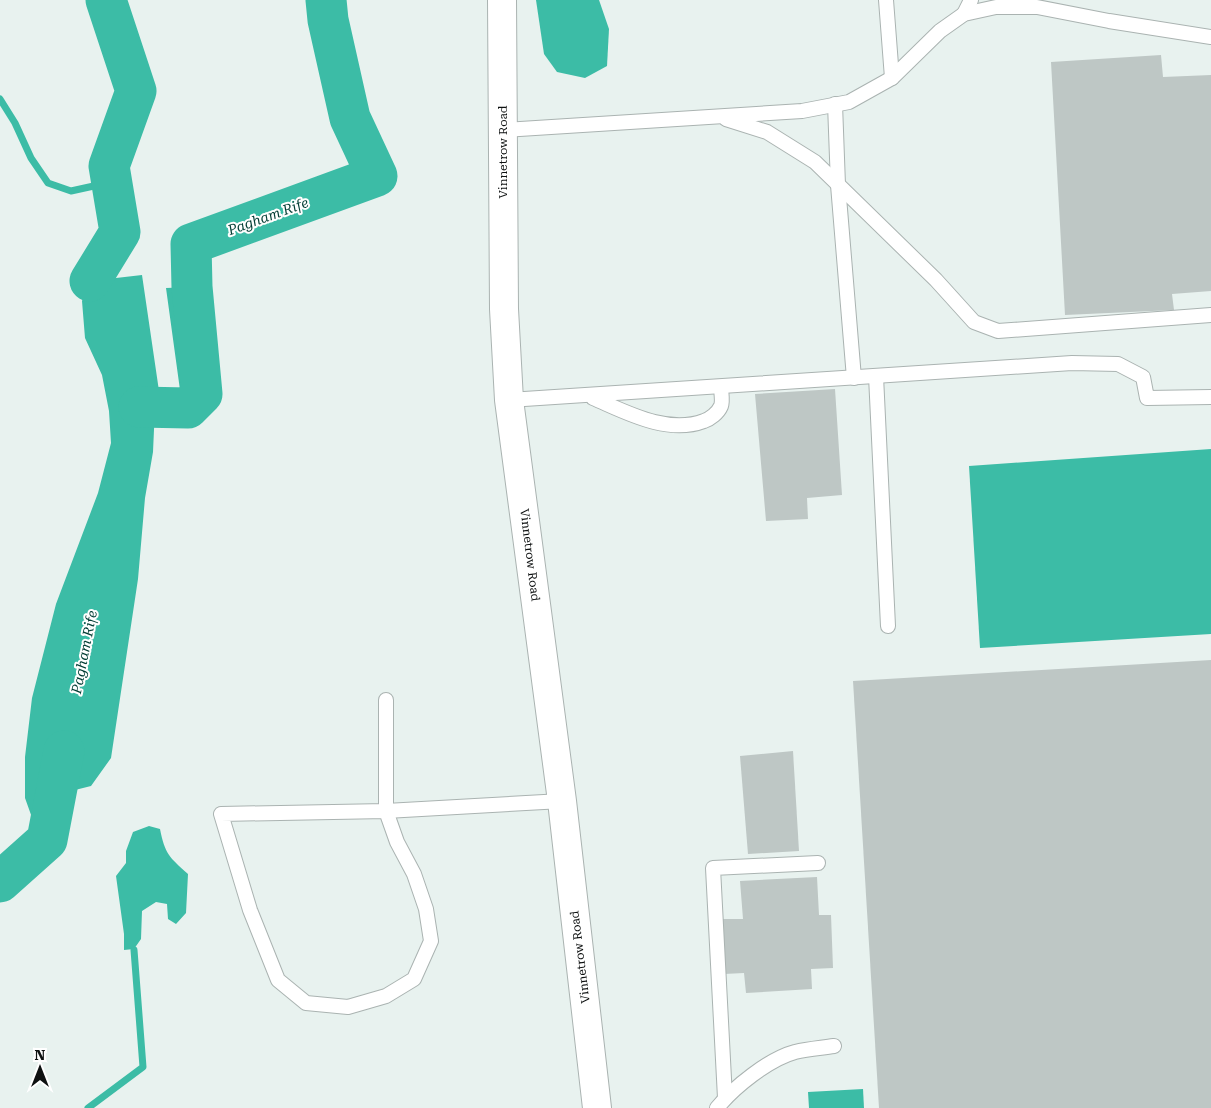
<svg xmlns="http://www.w3.org/2000/svg" width="1211" height="1108" font-family="'Roboto Serif',serif">
<style>
.water{fill:#3cbca6}
.lines{fill:none;stroke-linecap:round;stroke-linejoin:round}
.stream{stroke:#3cbca6;stroke-width:7}
.river{stroke:#3cbca6;stroke-width:41}
.building{fill:#bec7c5}
.lane-casing{stroke:#aab3b1;stroke-width:16}
.secondary-casing{stroke:#aab3b1;stroke-width:30}
.lane{stroke:#fff;stroke-width:14}
.secondary{stroke:#fff;stroke-width:28}
.labels{text-anchor:middle;dominant-baseline:central;stroke-width:4;stroke-linejoin:round;paint-order:stroke}
.street-label{font-size:12px;fill:#0e1111;stroke:#fff}
.water-label{font-size:14px;font-style:italic;fill:#013c33;stroke:#fff}
</style>
<rect width="100%" height="100%" fill="#e8f2ef"/>
<g class="water">
<path d="M536,0H599L609,29L607,66L585,78L557,72L544,54Z"/>
<path d="M142,275L159,391L180,390L166,288L192,287L202,394L188,408L155,407L153,452L145,498L138,579L111,758L91,786L71,791L53,806L49,826H35L25,798V757L32,698L56,604L98,493L111,443L109,411L102,375L85,338L82,301L90,281Z"/>
<path d="M1211,449V634L980,648L969,466Z"/>
<path d="M149,826L160,829C165,854 169,857 188,874L186,913L176,924L168,919L167,904L156,902L142,911L141,939L134,949L124,950V934L116,876L126,863V851L133,832Z"/>
<path d="M863,1089L864,1108H809L808,1092Z"/>
</g>
<g class="lines">
<g class="stream">
<path d="M0,99L15,123L31,158L48,183L71,191L112,182"/>
<path d="M88,1108L143,1067L134,950"/>
</g>
<g class="river">
<path d="M90,281L120,232L109,166L136,91L106,0"/>
<path d="M139,407L188,408L202,394L192,287L191,244L377,176L350,118L328,20L326,0"/>
<path d="M0,882L47,840L64,751"/>
</g>
</g>
<g class="building">
<path d="M1161,55L1163,77L1211,75V291L1172,294L1174,310L1065,315L1051,62Z"/>
<path d="M835,389L842,495L807,498L808,519L766,521L755,394Z"/>
<path d="M1211,660V1108H879L853,681Z"/>
<path d="M793,751L799,851L748,854L740,756Z"/>
<path d="M817,877L819,915H831L833,968L811,969L812,989L746,993L744,973L724,974L721,919H743L740,881Z"/>
</g>
<g class="lines">
<defs>
<g id="lane">
<path d="M886,0L892,78"/>
<path d="M964,14L971,0"/>
<path d="M835,104L838,185L854,378"/>
<path d="M726,119L767,132L815,162L936,280L974,322L998,331L1211,315"/>
<path d="M503,130L802,111L849,102L892,78L940,31L964,14L996,7H1037L1109,21L1211,37"/>
<path d="M876,376L888,626"/>
<path d="M593,398C626,412 667,435 704,421C710,419 718,413 721,406C723,401 721,392 721,387"/>
<path d="M509,400L1072,363L1118,364L1143,377L1147,398L1211,397"/>
<path d="M386,700V811L397,842L414,874L426,909L431,941L414,979L386,996L348,1007L306,1003L278,980L250,910L221,814L386,811L562,801"/>
<path d="M725,1098L713,868L818,863"/>
<path d="M717,1108C734,1087 769,1059 795,1052C808,1049 821,1048 834,1046"/>
</g>
<path id="secondary" d="M502,0L504,309L509,400L562,801L597,1108"/>
</defs>
<use href="#lane" class="lane-casing"/>
<use href="#secondary" class="secondary-casing"/>
<use href="#lane" class="lane"/>
<use href="#secondary" class="secondary"/>
</g>
<g class="labels">
<g class="street-label">
<text transform="translate(503 152) rotate(-90)">Vinnetrow Road</text>
<text transform="translate(530 555) rotate(83)">Vinnetrow Road</text>
<text transform="translate(580 957) rotate(-97)">Vinnetrow Road</text>
</g>
<g class="water-label">
<text transform="translate(268 216) rotate(-20)">Pagham Rife</text>
<text transform="translate(84 652) rotate(-79)">Pagham Rife</text>
</g>
</g>
<g transform="translate(40 1068)" stroke="#ffffff" stroke-width="4" paint-order="stroke">
<path d="M0-4L9 19L0 12L-9 19Z" fill="#0e1111"/>
<text y="-8" font-size="14" font-weight="bold" text-anchor="middle" fill="#0e1111">N</text>
</g>
</svg>
